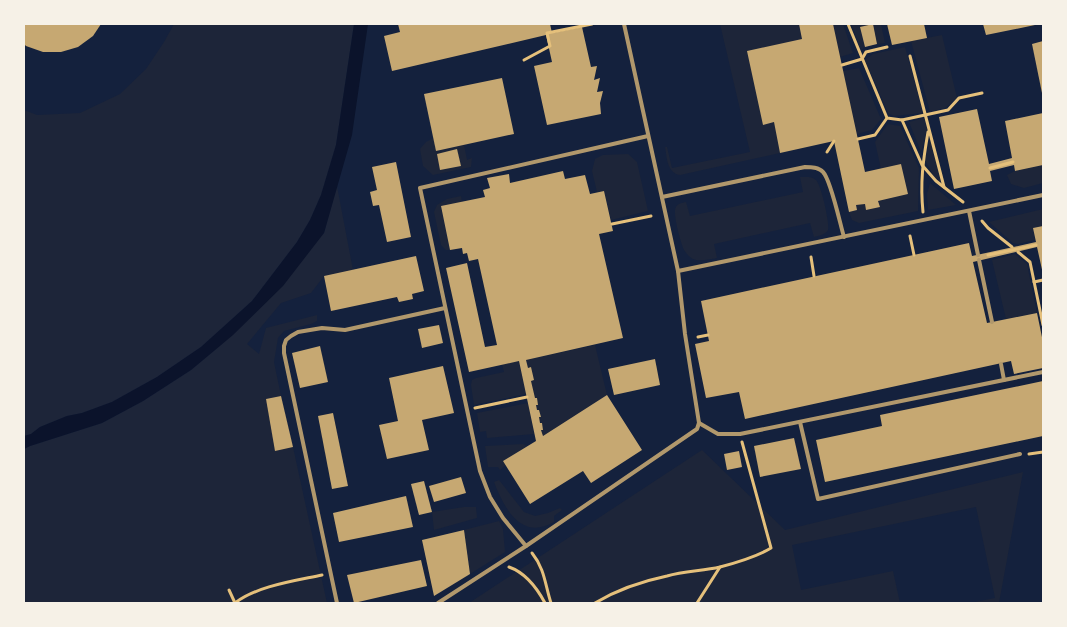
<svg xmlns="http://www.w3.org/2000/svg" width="1067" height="627" font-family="'Exo 2',sans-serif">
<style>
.green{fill:#1d2539}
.water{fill:#0b132b}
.building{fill:#c6a872}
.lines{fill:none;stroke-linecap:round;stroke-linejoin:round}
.path{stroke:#e5c07b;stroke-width:3}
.service{stroke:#b1986c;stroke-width:4}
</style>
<rect width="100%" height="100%" fill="#14213d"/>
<g class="green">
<path d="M174,24H354L336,145L321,195L310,220L297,242L252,301L201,347L157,377L112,402L82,413L67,416L40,427L31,434L24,436V110L37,115L80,113L120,94L146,69L164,42Z"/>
<path d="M720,24H799L802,39L763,125L774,122L780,153L680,175C667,173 667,158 665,147H667L672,168L750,152Z"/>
<path d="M833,24H843L853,53L840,57Z"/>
<path d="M851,24H881L885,43L877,44L873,25L860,28L865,47L861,50Z"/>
<path d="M942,35L957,98L945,108L930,112L911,41Z"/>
<path d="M905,47L923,113L894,116L888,113L865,60L873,54Z"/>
<path d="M859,68L881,119L872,130L857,134L843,71Z"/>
<path d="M924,118L927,129L921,152L909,122Z"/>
<path d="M888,124L900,126L919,168L918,211L859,223L852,220L849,212L857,210L856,205L865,204L866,210L879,207L878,201L908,194L901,165L881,169L875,142Z"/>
<path d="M434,138L437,151L464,145L467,160L472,158L471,167L433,175L423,166L420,149L426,142Z"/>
<path d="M930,140L941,183L933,175L925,160Z"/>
<path d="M628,154L637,162L648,211L611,220L604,191L597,192L592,171L595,159L603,155Z"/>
<path d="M1043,165V183L1024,188L1011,184L1007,175L1015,171Z"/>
<path d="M800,177C805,177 812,176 816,180C821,184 830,224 828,230C825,235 818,236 814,237L810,223L714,244L717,258C710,259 699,262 693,259C689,257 686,253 684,250C681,243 672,213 676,207C678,203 682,203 686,202L690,216L803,192Z"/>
<path d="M930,183L956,205L928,210L927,194Z"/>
<path d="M337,186L353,270L324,276L311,293L281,303L247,344L259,354L266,328L317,315V321L311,324L284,331L278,338L274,362L281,396L266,399L293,447L327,603H24V449L30,446L102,423L143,401L191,370L222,344L324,233Z"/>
<path d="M461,196L462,202L441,207L450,250H446L441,245L434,212L437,205L447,199Z"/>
<path d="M1043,209V226L1033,228L1035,240L1018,244L1013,243L989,222Z"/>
<path d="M1015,254L1027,264L1037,313L1006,319L992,260Z"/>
<path d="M595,345L607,395L543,436L541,430H543L542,423H540L539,417L541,416L539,411L537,410L536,405L538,404L535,398L531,381L534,380L531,367L528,368L526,360Z"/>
<path d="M519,361L526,394L474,405L471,385L472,380L476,378L504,372L502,364Z"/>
<path d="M528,403L534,434L487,438L486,431L480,432L477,413Z"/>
<path d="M523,444L527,446L504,461L506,465L500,470L498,467H488L485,446Z"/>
<path d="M702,450L785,530L1023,472L999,603H970L995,598L976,507L792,545L801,590L893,571L900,603H469Z"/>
<path d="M499,480L524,512L535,516L548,513L560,508L562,510L554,516V522C521,541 504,508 494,482Z"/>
<path d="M464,507H476L477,518L434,530L432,512Z"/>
<path d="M499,521L503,529L505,552L470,574L464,530Z"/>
</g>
<path class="water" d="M354,24H368L352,135L324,233L283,286L233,335L191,370L143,401L102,423L30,446L24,449V436L31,434L40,427L67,416L82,413L112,402L157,377L201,347L252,301L297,242L310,220L321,195L336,145Z"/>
<g class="building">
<path d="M24,24H101L93,36L78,47L61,52H43L26,46L24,44Z"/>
<path d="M398,24H550L552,33L582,27L591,67L597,66L594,80L600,78L597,92L603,91L600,103L601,114L547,125L534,66L552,62L546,35L392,71L384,36L400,32Z"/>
<path d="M799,24H833L865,172L901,164L908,194L878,201L880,207L866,210L865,204L856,205L857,210L849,212L834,141L780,153L774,122L763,125L747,51L802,39Z"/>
<path d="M873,24L877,44L865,47L860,27Z"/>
<path d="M887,24H924L927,38L892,45Z"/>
<path d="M983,24H1035V25L986,35Z"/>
<path d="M1043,41V92L1042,93L1032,44Z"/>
<path d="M502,78L514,134L436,151L424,94Z"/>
<path d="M977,109L989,164L1012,158L1005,121L1043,113V165L1015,171L1014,165L990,171L992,181L954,189L939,117Z"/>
<path d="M457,149L461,166L440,170L437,154Z"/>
<path d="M396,162L411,237L387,242L379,205L373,206L370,192L377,190L372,167Z"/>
<path d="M563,171L565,179L585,175L590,194L604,191L613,231L599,234L623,338L526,360L528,368L531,367L534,380L531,381L535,398H537L538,405H536L537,410H539L541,417H539L540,423H542L543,430H541L543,436L607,395L642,450L591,483L583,471L530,504L503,461L536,441L519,361L469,372L446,268L467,263L485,347L497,345L478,259L469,261L467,253L463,254L462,248L450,250L441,206L485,197L483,190L490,188L487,178L509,174L510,183Z"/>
<path d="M1043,226V274L1037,247L973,262L987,323L1037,313L1043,342V368L1014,374L1011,361L745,419L739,392L706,398L695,344L709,341L701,301L969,243L972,256L1036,242L1033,228Z"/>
<path d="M416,256L424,291L412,294L413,299L399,302L397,297L331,311L324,276Z"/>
<path d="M439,325L443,343L422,348L418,329Z"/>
<path d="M320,346L328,382L300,388L292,353Z"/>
<path d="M655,359L660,385L614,395L608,369Z"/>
<path d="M443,366L454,413L422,420L429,450L387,459L379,425L398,421L389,378Z"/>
<path d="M1043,381V436L825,482L816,440L882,426L880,415Z"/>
<path d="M281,396L293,447L275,451L266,399Z"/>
<path d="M333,413L348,486L332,489L318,416Z"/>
<path d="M794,438L801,469L760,477L754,446Z"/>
<path d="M739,451L742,467L727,470L724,454Z"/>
<path d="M461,477L466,493L434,502L429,486Z"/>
<path d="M424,481L432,512L419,515L411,484Z"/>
<path d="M406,496L413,527L339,542L333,513Z"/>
<path d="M464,530L470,574L434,596L422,540Z"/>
<path d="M421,560L427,586L354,603L347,575Z"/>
</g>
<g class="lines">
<g class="path">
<path d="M848,24L887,118L902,120L922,165L936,181L963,202"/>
<path d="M910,56L944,187"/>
<path d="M524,60L550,46L547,33L592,24"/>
<path d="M842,65L862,59L866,52L887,47"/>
<path d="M902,120L948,110L959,98L982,93"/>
<path d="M858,139L875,135L887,118"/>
<path d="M827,152L834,141"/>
<path d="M990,168L1013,162"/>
<path d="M923,212C920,182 923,161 928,132"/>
<path d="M982,221L988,228L1012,247"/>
<path d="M612,224L651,216"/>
<path d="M910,236L914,255"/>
<path d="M1018,252L1030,262L1043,325"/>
<path d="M988,255L1036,245"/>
<path d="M811,257L814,276"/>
<path d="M1034,282L1043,280"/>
<path d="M698,337L708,335"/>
<path d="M475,408L527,397"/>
<path d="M1029,454L1043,452"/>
<path d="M532,553C545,569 545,585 551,603"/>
<path d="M509,567C526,573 537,588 545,603"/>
<path d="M229,590L235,603"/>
<path d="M235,603C257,586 294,581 322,575"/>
<path d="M595,603C615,591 643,581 667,576C684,571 703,571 720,567C735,563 758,556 771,548L742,442"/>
<path d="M697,603L720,567"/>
</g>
<g class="service">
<path d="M662,197L805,167C811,167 819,167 823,172C831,180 840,224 844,237"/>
<path d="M969,211L978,255"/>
<path d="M979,260L992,322"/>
<path d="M678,271L1043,195"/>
<path d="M1001,364L1004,380"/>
<path d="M800,422L818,499L1020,454"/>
<path d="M699,423L718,434H740L1043,372"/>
<path d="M526,546L503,518L490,497L480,471L420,188L648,136"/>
<path d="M337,603L284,353V346L286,340L291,336L298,332L322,328L345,330L445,308"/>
<path d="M438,603L526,546L697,429L699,423L685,334L678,271L624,24"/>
</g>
</g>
<rect width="1067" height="627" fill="none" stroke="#f6f1e7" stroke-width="50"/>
</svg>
